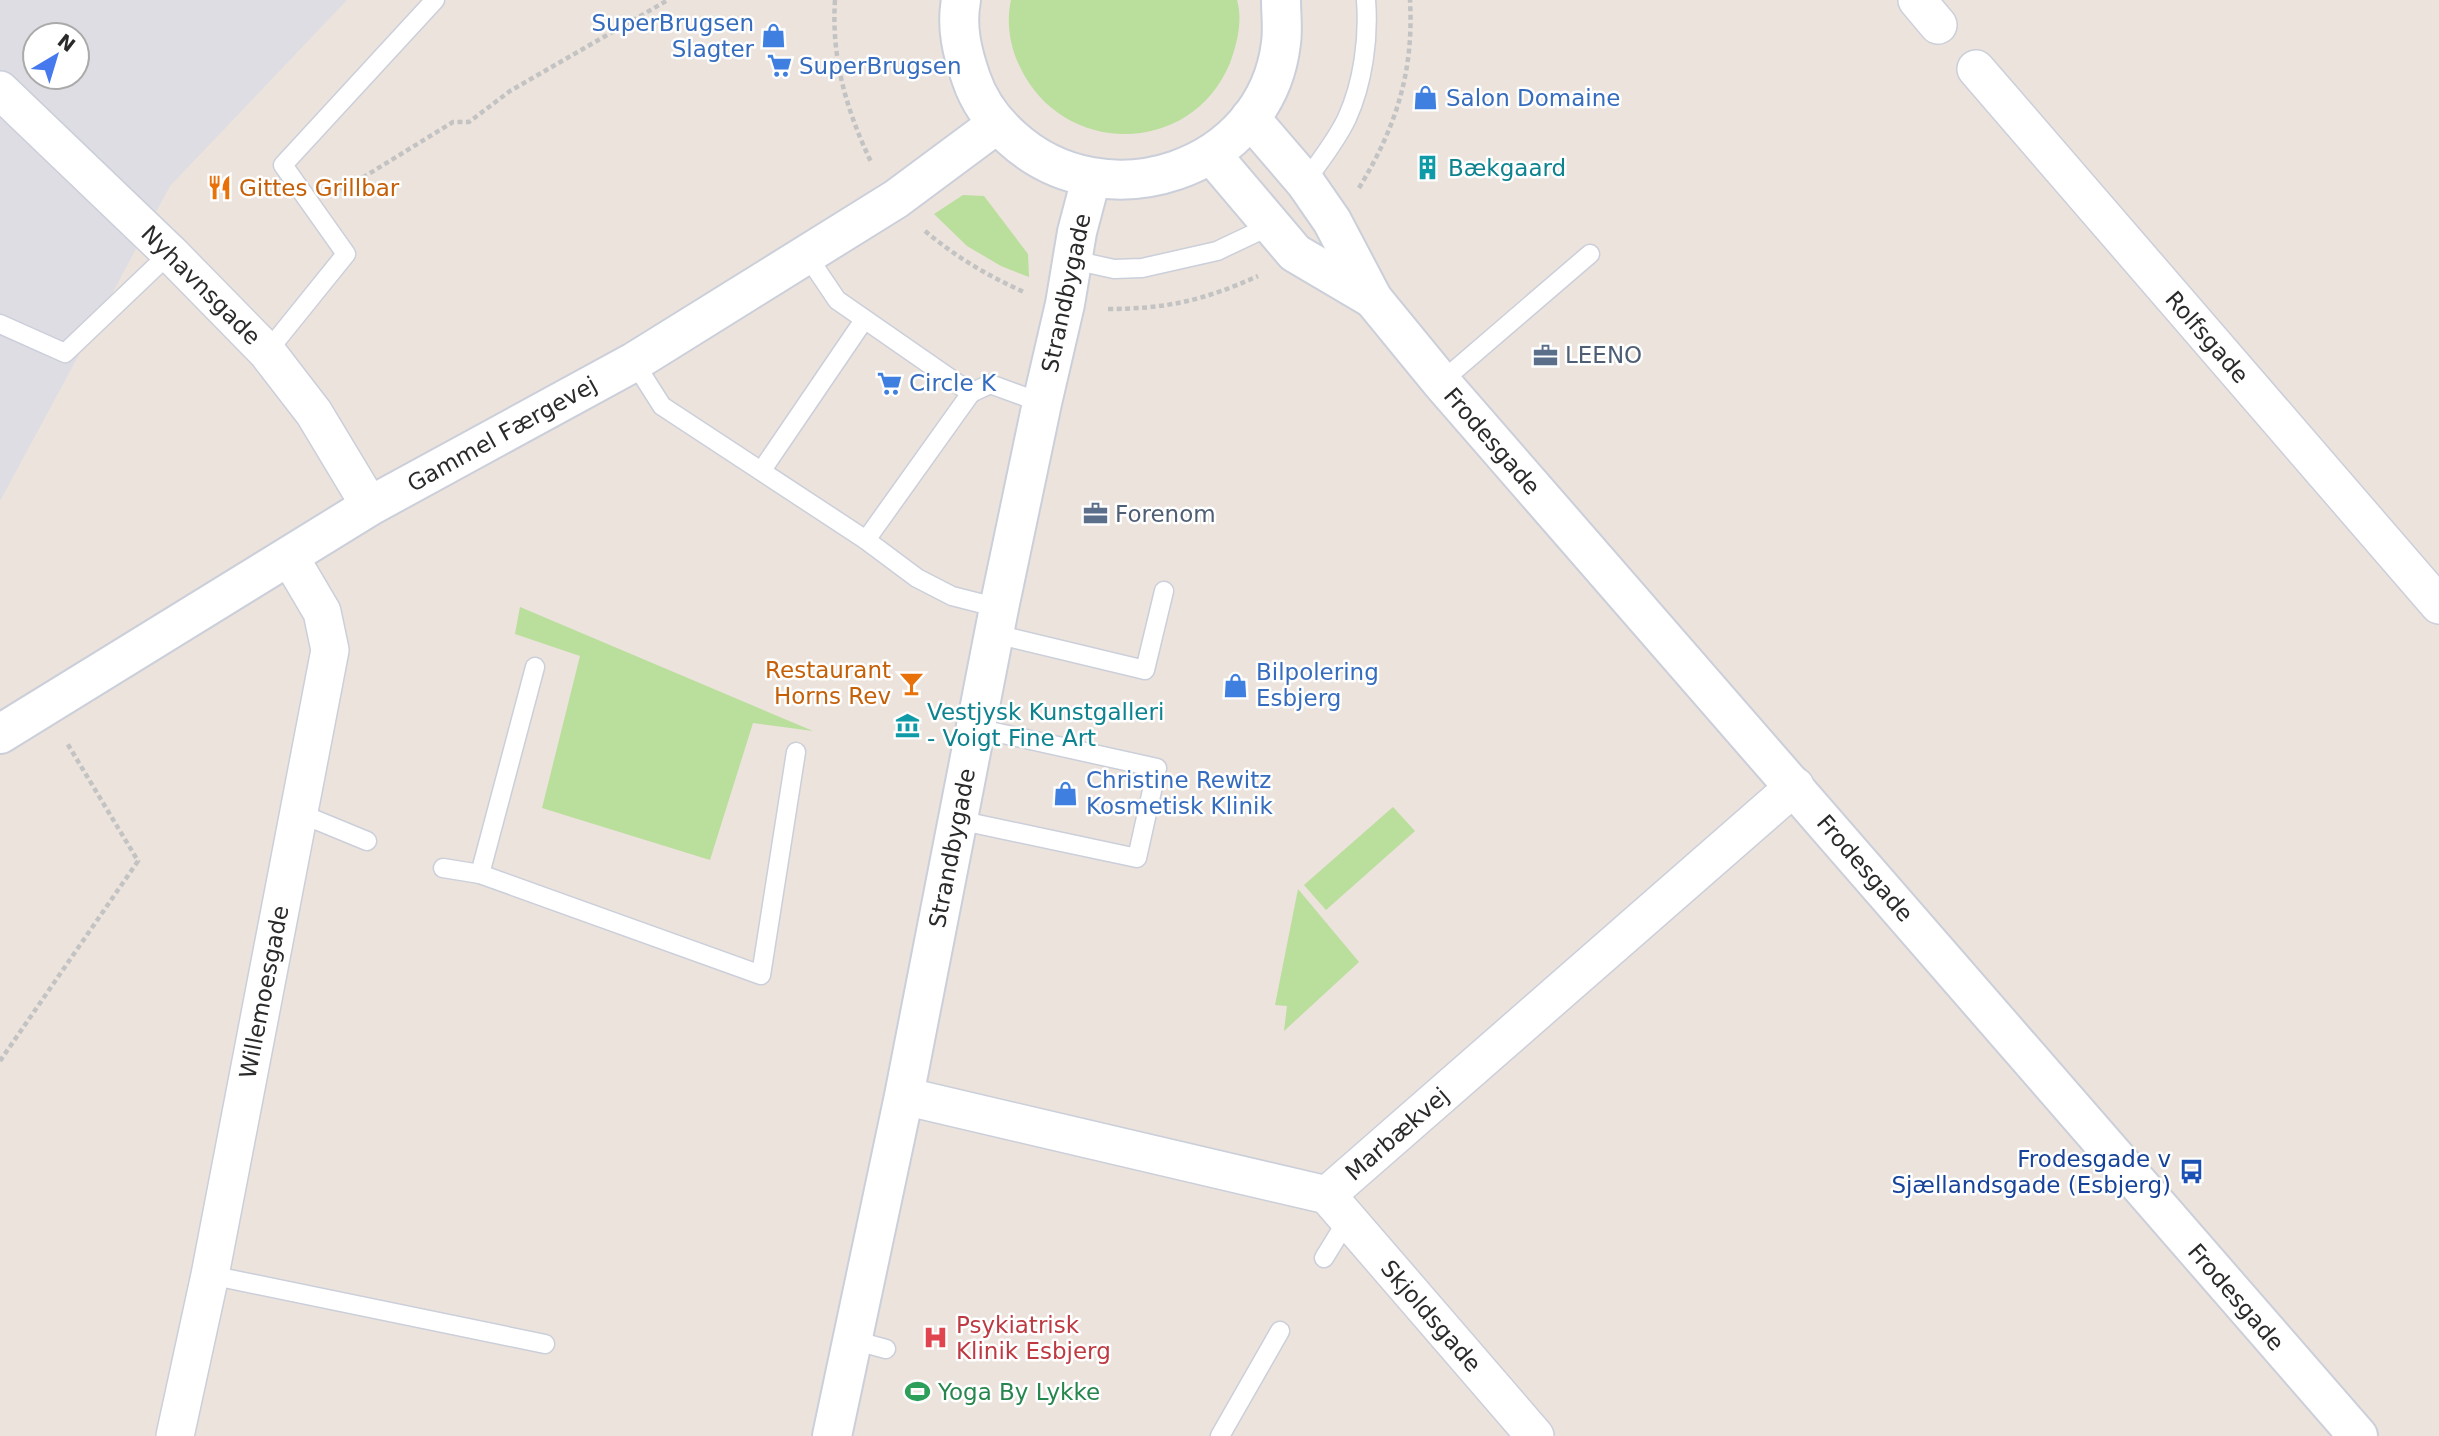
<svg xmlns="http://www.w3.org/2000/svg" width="2439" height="1436" font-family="'DejaVu Sans',sans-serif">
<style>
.industrial{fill:#dedde4;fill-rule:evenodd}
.green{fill:#bade9c}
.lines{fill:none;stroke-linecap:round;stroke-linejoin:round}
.service-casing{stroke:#cbcfda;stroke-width:21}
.minor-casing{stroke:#cbcfda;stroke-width:40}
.tertiary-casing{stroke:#cbcfda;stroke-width:42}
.secondary-casing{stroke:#cbcfda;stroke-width:42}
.path{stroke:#c3c3c3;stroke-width:4.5;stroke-dasharray:5 3.5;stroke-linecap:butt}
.service{stroke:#fff;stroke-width:18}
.minor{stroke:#fff;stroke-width:37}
.tertiary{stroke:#fff;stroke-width:38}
.secondary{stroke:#fff;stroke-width:38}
.labels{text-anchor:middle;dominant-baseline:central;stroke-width:5;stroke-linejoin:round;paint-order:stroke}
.shop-label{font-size:23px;fill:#366cbe;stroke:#fff;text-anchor:start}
.culture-label{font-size:23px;fill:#0d838f;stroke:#fff;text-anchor:start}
.food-label{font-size:23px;fill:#c56008;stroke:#fff;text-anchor:start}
.street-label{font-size:23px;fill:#2a2a2a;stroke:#fff}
.service-label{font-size:23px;fill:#4e5e75;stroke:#fff;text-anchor:start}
.transit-label{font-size:23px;fill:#164399;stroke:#fff;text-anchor:end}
.health-label{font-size:23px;fill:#be3a42;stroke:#fff;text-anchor:start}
.leisure-label{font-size:23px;fill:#27864d;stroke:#fff;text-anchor:start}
</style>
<rect width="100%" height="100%" fill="#ebe3dc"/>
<path class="industrial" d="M0,0H347L170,186L0,501ZM35,35H77V77H35Z"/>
<g class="green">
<path d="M1011,0H1237C1243,20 1237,44 1230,63C1192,156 1063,158 1020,67C1010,47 1006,23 1011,0Z"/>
<path d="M963,195L984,196L1028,254L1029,277L1001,266L967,246L934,214Z"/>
<path d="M520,607L813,731L753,723L710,860L542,808L580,656L515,634Z"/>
<path d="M1393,807L1415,831L1326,910L1304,885Z"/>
<path d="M1298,889L1359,962L1284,1031L1287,1006L1275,1005Z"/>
</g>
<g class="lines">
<defs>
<g id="service">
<path d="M1305,182C1319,162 1337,140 1347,118C1363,83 1369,38 1366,0"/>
<path d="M806,254L837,300L971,393L990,384L1042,403"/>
<path d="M1073,260L1114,269L1142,268L1217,251L1272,225"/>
<path d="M0,324L65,353L170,253"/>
<path d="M267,352L346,254L283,165L435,0"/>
<path d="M634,362L662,406L866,540L917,578L952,596L999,608"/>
<path d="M1441,382L1590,254"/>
<path d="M762,470L864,320"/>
<path d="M866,540L971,393"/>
<path d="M995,634L1145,670L1164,591"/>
<path d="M535,667L480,874L761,975L796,752"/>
<path d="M299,813L367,841"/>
<path d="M958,820L1137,858L1157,768L976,728"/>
<path d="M443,868L480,874"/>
<path d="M1324,1258L1348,1219"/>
<path d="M210,1275L545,1344"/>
<path d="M853,1340L886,1349"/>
<path d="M1220,1436L1280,1331"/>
</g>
<g id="minor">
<path d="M1917,0L1938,25"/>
<path d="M1976,69L2439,605"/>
<path d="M0,90L170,253L267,352L314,413L370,506"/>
<path d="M904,1096L1327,1195L1795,786"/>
<path d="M1327,1195L1535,1436"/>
<path d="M175,1436L210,1275L330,650L322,612L289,556"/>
</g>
<g id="tertiary">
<path d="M0,734L370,506L634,362L896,199L997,124"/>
<path d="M832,1436L904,1096L999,608L1042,403L1065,304L1077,232L1091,179"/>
</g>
<g id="secondary">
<path d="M961,0C956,27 962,52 971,78C979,102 994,122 1012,138C1105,223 1266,171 1281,43C1283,29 1281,14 1281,0"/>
<path d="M1250,118L1305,182L1332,221L1373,299L1441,382L2358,1436"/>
<path d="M1211,154L1295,253L1373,299"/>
</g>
</defs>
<use href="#service" class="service-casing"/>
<use href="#minor" class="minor-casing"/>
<use href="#tertiary" class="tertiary-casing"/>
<use href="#secondary" class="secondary-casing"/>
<g class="path">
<path d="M835,0C831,59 847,112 872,164"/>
<path d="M1359,188C1396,127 1414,72 1410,0"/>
<path d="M341,191L453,122H469L510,91L668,0"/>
<path d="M925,231C956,257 988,276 1024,292"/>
<path d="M1108,309C1167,309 1205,300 1258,276"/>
<path d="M0,1061L138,861L67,743"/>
</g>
<use href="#service" class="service"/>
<use href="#minor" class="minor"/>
<use href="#tertiary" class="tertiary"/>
<use href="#secondary" class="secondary"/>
</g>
<defs>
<symbol id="shop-bare" viewBox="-9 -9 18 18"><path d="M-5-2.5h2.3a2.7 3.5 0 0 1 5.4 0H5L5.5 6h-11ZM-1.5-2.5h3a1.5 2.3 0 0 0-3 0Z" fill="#3f7fe0" stroke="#fff" stroke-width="2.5" paint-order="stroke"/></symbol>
<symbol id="supermarket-bare" viewBox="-9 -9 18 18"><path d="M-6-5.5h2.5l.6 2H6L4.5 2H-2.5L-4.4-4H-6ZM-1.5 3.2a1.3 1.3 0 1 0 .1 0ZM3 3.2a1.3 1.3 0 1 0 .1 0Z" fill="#3f7fe0" stroke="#fff" stroke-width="2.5" paint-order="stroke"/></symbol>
<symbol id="building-bare" viewBox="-9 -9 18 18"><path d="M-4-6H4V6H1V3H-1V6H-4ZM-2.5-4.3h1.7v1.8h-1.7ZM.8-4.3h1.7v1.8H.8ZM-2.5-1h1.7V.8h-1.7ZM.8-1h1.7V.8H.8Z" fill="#0f9aa8" stroke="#fff" stroke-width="2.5" paint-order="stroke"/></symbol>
<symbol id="restaurant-bare" viewBox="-9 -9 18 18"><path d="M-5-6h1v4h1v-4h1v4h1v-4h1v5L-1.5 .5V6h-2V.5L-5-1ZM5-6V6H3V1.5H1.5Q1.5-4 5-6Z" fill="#e8710a" stroke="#fff" stroke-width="2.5" paint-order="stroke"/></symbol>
<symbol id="office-bare" viewBox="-9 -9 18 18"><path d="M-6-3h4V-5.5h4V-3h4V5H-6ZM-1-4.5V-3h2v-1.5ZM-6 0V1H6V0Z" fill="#5c6f8a" stroke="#fff" stroke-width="2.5" paint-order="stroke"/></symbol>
<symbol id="bar-bare" viewBox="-9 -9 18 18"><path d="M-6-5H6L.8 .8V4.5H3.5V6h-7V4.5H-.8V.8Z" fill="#e8710a" stroke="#fff" stroke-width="2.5" paint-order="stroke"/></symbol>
<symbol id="museum-bare" viewBox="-9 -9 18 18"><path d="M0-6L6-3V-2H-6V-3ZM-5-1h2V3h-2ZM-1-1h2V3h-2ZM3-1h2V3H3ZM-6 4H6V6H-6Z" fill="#0f9aa8" stroke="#fff" stroke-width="2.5" paint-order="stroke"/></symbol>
<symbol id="bus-bare" viewBox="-9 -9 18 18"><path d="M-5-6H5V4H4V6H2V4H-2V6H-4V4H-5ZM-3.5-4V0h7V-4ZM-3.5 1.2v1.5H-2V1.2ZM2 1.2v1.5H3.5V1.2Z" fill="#1a4fb4" stroke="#fff" stroke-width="2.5" paint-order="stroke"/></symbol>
<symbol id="hospital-bare" viewBox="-9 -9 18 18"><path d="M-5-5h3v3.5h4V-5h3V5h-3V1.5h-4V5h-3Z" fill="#e0444e" stroke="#fff" stroke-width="2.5" paint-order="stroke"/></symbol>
<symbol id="stadium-bare" viewBox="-9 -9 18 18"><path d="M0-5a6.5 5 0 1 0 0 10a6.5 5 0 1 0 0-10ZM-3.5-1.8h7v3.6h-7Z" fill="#2e9e5b" stroke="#fff" stroke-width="2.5" paint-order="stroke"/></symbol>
</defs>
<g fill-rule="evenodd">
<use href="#shop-bare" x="756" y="18" width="35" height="35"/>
<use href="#supermarket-bare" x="762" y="48" width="35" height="35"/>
<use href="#shop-bare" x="1408" y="80" width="35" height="35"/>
<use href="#building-bare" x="1410" y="150" width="35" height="35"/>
<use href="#restaurant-bare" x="202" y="170" width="35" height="35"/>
<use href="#office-bare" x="1528" y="338" width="35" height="35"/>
<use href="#supermarket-bare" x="872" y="366" width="35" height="35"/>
<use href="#office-bare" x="1078" y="496" width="35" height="35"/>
<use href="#bar-bare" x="894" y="666" width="35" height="35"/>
<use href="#shop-bare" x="1218" y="668" width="35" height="35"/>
<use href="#museum-bare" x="890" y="708" width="35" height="35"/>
<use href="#shop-bare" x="1048" y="776" width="35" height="35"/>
<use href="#bus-bare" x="2174" y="1154" width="35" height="35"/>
<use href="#hospital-bare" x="918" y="1320" width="35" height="35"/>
<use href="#stadium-bare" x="900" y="1374" width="35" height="35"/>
</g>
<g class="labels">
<g class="shop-label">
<text x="754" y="23" text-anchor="end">SuperBrugsen<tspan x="754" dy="26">Slagter</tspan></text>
<text x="799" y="66">SuperBrugsen</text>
<text x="1446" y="98">Salon Domaine</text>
<text x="909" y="383">Circle K</text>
<text x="1256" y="672">Bilpolering<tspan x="1256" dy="26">Esbjerg</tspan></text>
<text x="1086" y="780">Christine Rewitz<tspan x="1086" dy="26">Kosmetisk Klinik</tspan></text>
</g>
<g class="culture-label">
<text x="1448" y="168">Bækgaard</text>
<text x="927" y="712">Vestjysk Kunstgalleri<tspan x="927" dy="26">- Voigt Fine Art</tspan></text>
</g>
<g class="food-label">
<text x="239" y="188">Gittes Grillbar</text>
<text x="891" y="670" text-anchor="end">Restaurant<tspan x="891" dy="26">Horns Rev</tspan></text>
</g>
<g class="street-label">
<text transform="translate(201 285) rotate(45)">Nyhavnsgade</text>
<text transform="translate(1066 293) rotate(-78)">Strandbygade</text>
<text transform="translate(2207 337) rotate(49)">Rolfsgade</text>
<text transform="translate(502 434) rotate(-29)">Gammel Færgevej</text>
<text transform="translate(1492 441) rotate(49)">Frodesgade</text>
<text transform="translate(952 848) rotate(-79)">Strandbygade</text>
<text transform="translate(1865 868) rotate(49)">Frodesgade</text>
<text transform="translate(264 992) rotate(-79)">Willemoesgade</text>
<text transform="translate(1397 1134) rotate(-41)">Marbækvej</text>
<text transform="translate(2236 1297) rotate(49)">Frodesgade</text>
<text transform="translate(1431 1316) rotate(49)">Skjoldsgade</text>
</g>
<g class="service-label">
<text x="1565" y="355">LEENO</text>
<text x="1115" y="514">Forenom</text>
</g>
<g class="transit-label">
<text x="2171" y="1159">Frodesgade v<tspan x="2171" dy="26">Sjællandsgade (Esbjerg)</tspan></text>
</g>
<g class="health-label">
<text x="956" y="1325">Psykiatrisk<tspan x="956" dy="26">Klinik Esbjerg</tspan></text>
</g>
<g class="leisure-label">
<text x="938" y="1392">Yoga By Lykke</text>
</g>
</g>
<g transform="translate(56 56) rotate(38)"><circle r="33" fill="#ffffff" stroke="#aaaaaa" stroke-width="2"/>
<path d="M0-5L12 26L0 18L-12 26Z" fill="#4678ee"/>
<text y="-10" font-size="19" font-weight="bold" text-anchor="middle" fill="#2a2a2a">N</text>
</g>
</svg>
